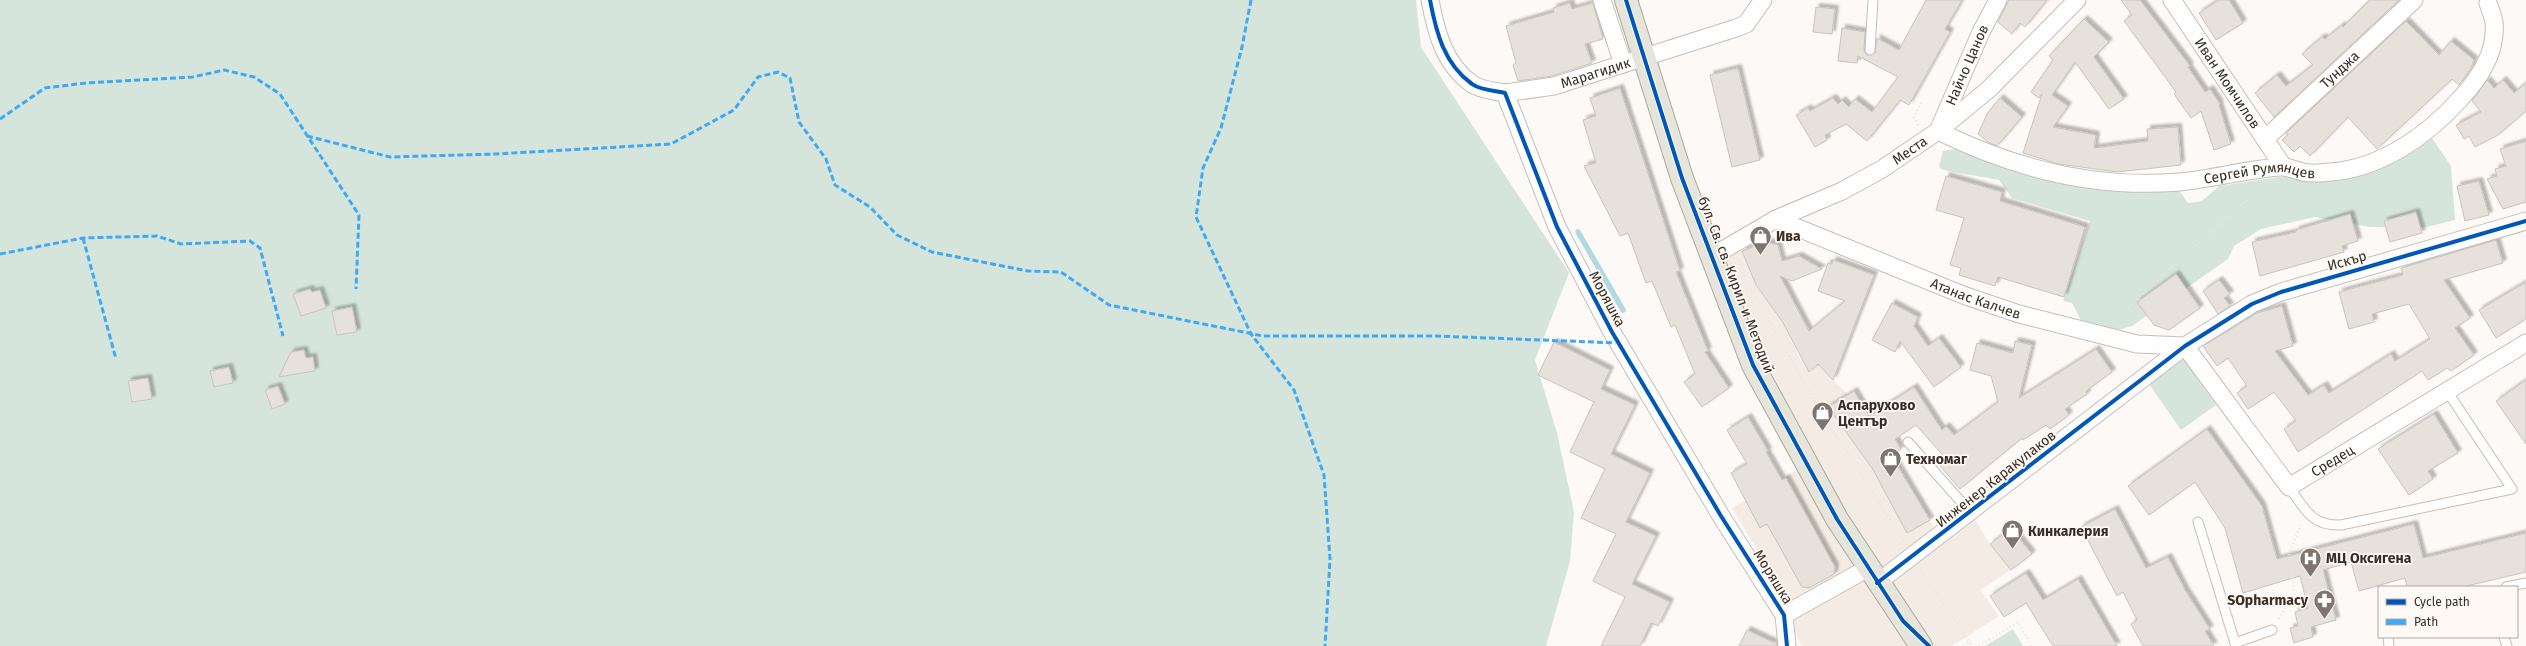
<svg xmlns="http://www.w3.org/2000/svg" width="2526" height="646" font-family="'Fira Sans',sans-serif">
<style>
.built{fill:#f4ece4}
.green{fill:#d6e5dc}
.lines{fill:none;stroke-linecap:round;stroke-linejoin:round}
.stream{stroke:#afdae1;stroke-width:5.5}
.building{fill:#e7e1dc;stroke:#c8c3bd;filter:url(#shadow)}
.lane-casing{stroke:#c5bfba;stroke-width:11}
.street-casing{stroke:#c5bfba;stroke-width:19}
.primary-casing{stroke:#aaa896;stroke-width:24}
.path{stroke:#e7e5e5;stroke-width:2.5;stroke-dasharray:1 3;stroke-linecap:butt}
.lane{stroke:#fffefe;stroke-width:9}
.street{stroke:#fffefe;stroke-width:17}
.primary{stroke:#e5e5db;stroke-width:22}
.quiet{stroke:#3fa9f5;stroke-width:3;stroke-dasharray:6 3;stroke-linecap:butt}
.cycleway-casing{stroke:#fef9f4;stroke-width:6}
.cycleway{stroke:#0057b8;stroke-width:4}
.labels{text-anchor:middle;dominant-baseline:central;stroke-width:3.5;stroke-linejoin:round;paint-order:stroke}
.street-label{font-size:14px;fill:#382e25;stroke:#fef9f4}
.poi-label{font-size:14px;font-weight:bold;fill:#382e25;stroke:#fef9f4;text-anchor:start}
</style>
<defs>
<filter id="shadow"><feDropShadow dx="3.5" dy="-3.5" stdDeviation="1" flood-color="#0004"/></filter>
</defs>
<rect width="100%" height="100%" fill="#fcf9f6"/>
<path class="built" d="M1742,251L1755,284L1782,321L1802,363L1810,372L1818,364L1848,395L1828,407L1872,468L1907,533L1930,520L1938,537L1971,513L1990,544L2011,570L1980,590L1999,616L1952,646H1802L1794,632L1787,600L1732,508L1814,460L1758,360L1720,259Z"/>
<g class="green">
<path d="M0,0H1416L1421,47L1569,273L1535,360L1557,433L1574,512L1570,561L1546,646H0Z"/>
<path d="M2430,135L2451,166L2455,220L2427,227H2370L2315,217L2261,229L2234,246L2228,259L2132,326L2118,330L2083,324L2072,303L2063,301L2090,221L2012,198L1999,180L1943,170L1939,167L1943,151L1955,149L2075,187L2178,189L2188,203L2202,201L2219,186L2285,176L2307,179Z"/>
<path d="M2184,359L2216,405L2181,430L2149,384Z"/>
<path d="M2013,629L2023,646H1985Z"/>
</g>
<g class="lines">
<path class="stream" d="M1578,232L1623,310"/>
</g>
<g class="building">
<path d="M1926,0H1962L1945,29L1950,32L1909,105L1900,100L1867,141L1846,124L1825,135L1827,140L1815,147L1796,115L1808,108L1810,111L1833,98L1838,104L1842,100L1849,107L1855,99L1872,112L1898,77L1858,56L1857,63L1838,61L1842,28L1865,32L1864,50L1867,55L1875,53L1877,38L1899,50Z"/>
<path d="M2009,0H2047L2025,27L2020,23L2012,34L1998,22Z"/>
<path d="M2121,0H2140L2190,66L2188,67L2205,92L2210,89L2220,104L2219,105L2231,144L2214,150L2201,111L2191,118L2174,94L2176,92L2124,21L2132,15Z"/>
<path d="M2219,0H2229L2243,23L2216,40L2199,13Z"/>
<path d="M2370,0H2399L2274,117L2255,93L2277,75L2286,86L2313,65L2302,54L2322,37L2325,39L2342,25L2343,27Z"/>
<path d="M1570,3L1572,9L1593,3L1603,39L1585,44L1592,63L1552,76L1518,81L1513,65L1516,63L1506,26L1554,12L1553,8Z"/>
<path d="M1816,7L1835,9L1832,34L1813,32Z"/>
<path d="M2084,19L2109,42L2094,57L2124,99L2109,109L2075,62L2052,95L2068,106L2053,127L2096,135L2094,148L2148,141L2147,129L2178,127L2181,165L2117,172L2059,164L2023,153L2042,94L2039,98L2031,92L2053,60L2049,56Z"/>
<path d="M2406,21L2439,55L2451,41L2474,60L2471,68L2459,85L2452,79L2377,149L2348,117L2310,156L2300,146L2294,152L2282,140L2288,135L2286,133Z"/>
<path d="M1738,68L1760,160L1732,167L1710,75Z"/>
<path d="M2487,80L2494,88L2503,80L2514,93L2526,83V111L2498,135L2475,147L2469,136L2464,139L2456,125L2481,112L2472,101Z"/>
<path d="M1620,88L1680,271L1676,272L1708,351L1705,352L1729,388L1702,407L1684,382L1695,374L1675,325L1671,327L1652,281L1646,283L1628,233L1620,236L1584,166L1596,163L1583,120L1596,116L1590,98Z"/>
<path d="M2000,98L2022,117L1997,146L1988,142L1978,134L1987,114Z"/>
<path d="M2526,141V202L2503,209L2487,179L2497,176L2495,169L2506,166L2500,149Z"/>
<path d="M1946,176L2002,192L2000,201L2085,227L2064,297L1998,277L1995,286L1959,275L1961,268L1950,265L1964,218L1936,210Z"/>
<path d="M2479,181L2489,215L2465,221L2457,186Z"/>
<path d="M2416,212L2422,233L2390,242L2384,221Z"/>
<path d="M2350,214L2358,241L2342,246L2344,252L2260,276L2252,242L2296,232V230Z"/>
<path d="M2496,240L2503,263L2444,280L2470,318L2455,328L2474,355L2451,371L2447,368L2428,380L2422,371L2298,452L2284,429L2296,421L2274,392L2248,409L2237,393L2247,386L2228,358L2217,366L2203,346L2257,313L2282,306L2293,346L2275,351L2308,395L2324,385L2329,393L2391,354L2395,361L2430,339L2409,304L2372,314L2374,322L2349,329L2339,292L2403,275L2401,268Z"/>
<path d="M1767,242L1778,245L1782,261L1799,256L1822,269L1792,281L1780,276L1809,331L1845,301L1818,291L1828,263L1832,264L1833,260L1874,275L1833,380L1818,364L1809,372L1782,321L1756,285L1742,251Z"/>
<path d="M2176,274L2200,308L2169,330L2154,325L2137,302Z"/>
<path d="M2219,280L2230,294L2224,298L2230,306L2218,314L2203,291Z"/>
<path d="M2526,282V319L2496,338L2479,310Z"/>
<path d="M310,289L312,292L320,290L326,308L301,316L293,294Z"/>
<path d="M1892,303L1918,317L1914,326L1928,346L1939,338L1961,367L1934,387L1900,341L1895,352L1872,340Z"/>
<path d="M352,307L357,332L337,335L332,311Z"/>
<path d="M2015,341L2032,345L2019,398L2096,349L2112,372L2086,391L2087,394L2065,409L2069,415L2050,429L2046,425L2023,440L2022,438L1960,489L1940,466L1947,460L1916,425L1895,439L1901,449L1891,455L1930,520L1907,533L1872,468L1828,407L1854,391L1869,416L1914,387L1942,430L1946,426L1954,435L1998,402L1991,376L1970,370L1977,343L2013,353Z"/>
<path d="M1554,342L1610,370L1601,389L1635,405L1611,454L1650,473L1626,522L1656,536L1632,584L1670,602L1658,626L1651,623L1640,646H1601L1625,597L1593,581L1616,534L1581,518L1605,469L1570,452L1594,402L1538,375Z"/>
<path d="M304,350L306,358L313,357L315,371L279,377L291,352Z"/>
<path d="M229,367L233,383L214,387L210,371Z"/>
<path d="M148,378L152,399L132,402L128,381Z"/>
<path d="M2526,380V444L2496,401Z"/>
<path d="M278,386L285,404L272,409L265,390Z"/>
<path d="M2434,414L2458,453L2428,471L2433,479L2409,495L2378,449Z"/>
<path d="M1748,417L1768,451L1766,452L1782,480L1786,478L1835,567L1834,574L1809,588L1802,587L1767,524L1760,528L1731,473L1747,464L1727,430Z"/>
<path d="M2207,429L2262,506L2277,559L2414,524L2423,558L2526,533V572L2462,587H2407L2405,578L2359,591L2351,562L2323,570L2336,620L2311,627L2313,637L2294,643L2290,628L2298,626L2295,612L2308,608L2300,576L2243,593L2225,528L2195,482L2149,515L2128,486Z"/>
<path d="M2115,509L2146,568L2168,557L2185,590L2210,629L2205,631L2214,646H2143L2131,624L2137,620L2123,592L2117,596L2081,527Z"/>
<path d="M2011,528L2032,554L2011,570L1990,544Z"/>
<path d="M2026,573L2043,600L2078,579L2117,646H2053L2026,603L2004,617L1990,596Z"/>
<path d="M1747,630L1777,644V646H1739Z"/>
</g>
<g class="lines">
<defs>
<g id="lane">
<path d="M1870,50L1873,0"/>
<path d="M1908,442L1971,513"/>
<path d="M2289,487C2305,509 2311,526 2341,525L2512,489L2447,391"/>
<path d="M2198,522L2236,646"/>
<path d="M2506,587L2526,583"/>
<path d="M2388,637L2389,646"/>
<path d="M2504,637L2507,646"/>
<path d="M2235,643L2272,630"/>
</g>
<g id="street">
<path d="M1430,0C1436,32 1444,64 1472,84C1480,90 1496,91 1505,93L1557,227L1612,332L1721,516L1784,615L1787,646"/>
<path d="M1602,0L1623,64"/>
<path id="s1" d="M2172,0L2283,166"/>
<path id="s2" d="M1505,93L1554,86L1736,28L1746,24L1763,0"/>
<path id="s3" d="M1939,129L1981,32L1998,0"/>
<path id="s4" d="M1938,131C2013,168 2095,189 2179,182C2213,179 2247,169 2281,167C2288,166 2296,171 2303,172C2311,174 2322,173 2330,172C2380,169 2428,135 2460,99C2479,79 2497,52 2494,22C2493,16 2490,9 2488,3"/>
<path id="s5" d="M2265,139L2414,0"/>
<path id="s6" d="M1776,219L1963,295L2019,314L2137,344L2185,346"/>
<path id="s7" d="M1711,257L1776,219L1842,191L1882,169L1938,131L1988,90L2077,0"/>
<path id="s8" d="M2185,346L2289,487L2526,343"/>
<path d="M1877,583L2185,346L2252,304L2281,292L2526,221"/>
<path d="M1784,615L1868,568"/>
</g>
<path id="primary" d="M1626,0L1682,178L1753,365L1837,519L1921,646"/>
</defs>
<use href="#lane" class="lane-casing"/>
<use href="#street" class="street-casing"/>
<use href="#primary" class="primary-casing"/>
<g class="path">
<path d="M1918,125L1914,117L1921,103"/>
<path d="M1739,260L1746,280L1821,412L1904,542"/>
<path d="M2113,321L2261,187"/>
<path d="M1921,570L1972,646"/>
<path d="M2279,619L2292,596L2294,584L2289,553L2301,525"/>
<path d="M1963,646L1969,642"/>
<path d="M1979,646L2018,622L2032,646"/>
</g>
<use href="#lane" class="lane"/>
<use href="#street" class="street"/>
<use href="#primary" class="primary"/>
<g class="quiet">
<path d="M1251,0L1242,47L1221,128L1203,168L1196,217L1251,334L1294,390L1324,475L1330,559L1325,646"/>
<path d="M0,119L45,88L86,83L193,77L224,70L254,77L280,94L359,215L356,289"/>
<path d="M307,136L390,157L496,154L671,144L734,110L758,77L778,72L790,78L799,122L826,159L835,185L870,207L897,235L932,252L1028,271L1061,272L1109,305L1263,336H1436L1619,343"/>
<path d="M83,238L116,359"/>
<path d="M0,254L83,238L157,236L181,244L250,241L260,248L283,336"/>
</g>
<defs>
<g id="cycleway">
<path d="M1430,0C1436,32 1444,64 1472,84C1480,90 1496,91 1505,93L1557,227L1612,332L1721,516L1784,615L1787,646"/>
<path d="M1626,0L1682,178L1753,365L1837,519L1903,621L1929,646"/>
<path d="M1877,583L2185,346L2252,304L2281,292L2526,221"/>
</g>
</defs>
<use href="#cycleway" class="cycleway-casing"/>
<use href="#cycleway" class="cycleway"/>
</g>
<defs>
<symbol id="shop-pin" viewBox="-11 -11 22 30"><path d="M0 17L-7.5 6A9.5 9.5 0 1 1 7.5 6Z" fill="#7d756e" stroke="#fef9f4"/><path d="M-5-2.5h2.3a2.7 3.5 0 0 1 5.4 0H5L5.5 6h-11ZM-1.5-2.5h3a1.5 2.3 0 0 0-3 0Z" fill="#fff"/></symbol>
<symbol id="hospital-pin" viewBox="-11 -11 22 30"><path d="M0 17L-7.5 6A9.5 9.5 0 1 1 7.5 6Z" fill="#7d756e" stroke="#fef9f4"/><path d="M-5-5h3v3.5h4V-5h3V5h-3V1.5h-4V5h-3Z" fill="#fff"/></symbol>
<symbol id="pharmacy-pin" viewBox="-11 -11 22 30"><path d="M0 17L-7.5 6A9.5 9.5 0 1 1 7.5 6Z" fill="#7d756e" stroke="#fef9f4"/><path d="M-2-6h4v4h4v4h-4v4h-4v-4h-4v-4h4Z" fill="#fff"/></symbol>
</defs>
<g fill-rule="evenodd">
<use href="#shop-pin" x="1748" y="224" width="25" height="34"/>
<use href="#shop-pin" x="1810" y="400" width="25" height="34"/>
<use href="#shop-pin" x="1878" y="446" width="25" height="34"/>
<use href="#shop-pin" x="2000" y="518" width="25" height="34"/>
<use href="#hospital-pin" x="2298" y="546" width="25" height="34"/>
<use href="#pharmacy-pin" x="2312" y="588" width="25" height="34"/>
</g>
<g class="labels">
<g class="street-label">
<text stroke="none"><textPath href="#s3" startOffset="70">Найчо Цанов</textPath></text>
<text stroke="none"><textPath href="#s5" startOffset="102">Тунджа</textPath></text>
<text stroke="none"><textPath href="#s2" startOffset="93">Марагидик</textPath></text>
<text stroke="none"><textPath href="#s1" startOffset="100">Иван Момчилов</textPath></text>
<text stroke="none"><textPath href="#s7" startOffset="226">Места</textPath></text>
<text stroke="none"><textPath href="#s4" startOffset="331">Сергей Румянцев</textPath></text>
<text transform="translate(2347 261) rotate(-16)">Искър</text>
<text transform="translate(1736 285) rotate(69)">бул. Св. св. Кирил и Методий</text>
<text stroke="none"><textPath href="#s6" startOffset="215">Атанас Калчев</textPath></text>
<text transform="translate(1607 299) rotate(62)">Моряшка</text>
<text stroke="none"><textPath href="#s8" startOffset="226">Средец</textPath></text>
<text transform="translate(1996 479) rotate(-38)">Инженер Каракулаков</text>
<text transform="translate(1773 577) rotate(58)">Моряшка</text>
</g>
<g class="poi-label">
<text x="1776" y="236">Ива</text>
<text x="1838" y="405">Аспарухово<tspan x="1838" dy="16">Център</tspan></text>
<text x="1906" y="459">Техномаг</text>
<text x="2028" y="531">Кинкалерия</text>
<text x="2326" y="558">МЦ Оксигена</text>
<text x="2308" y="600" text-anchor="end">SOpharmacy</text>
</g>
</g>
<rect x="2378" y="586" width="140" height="52" fill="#fef9f4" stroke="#afa8a1"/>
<rect x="2386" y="599" width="20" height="6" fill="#0057b8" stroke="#afa8a1"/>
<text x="2414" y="606" font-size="12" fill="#382e25">Cycle path</text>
<rect x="2386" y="619" width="20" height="6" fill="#3fa9f5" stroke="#afa8a1"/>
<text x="2414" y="626" font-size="12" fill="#382e25">Path</text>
</svg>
